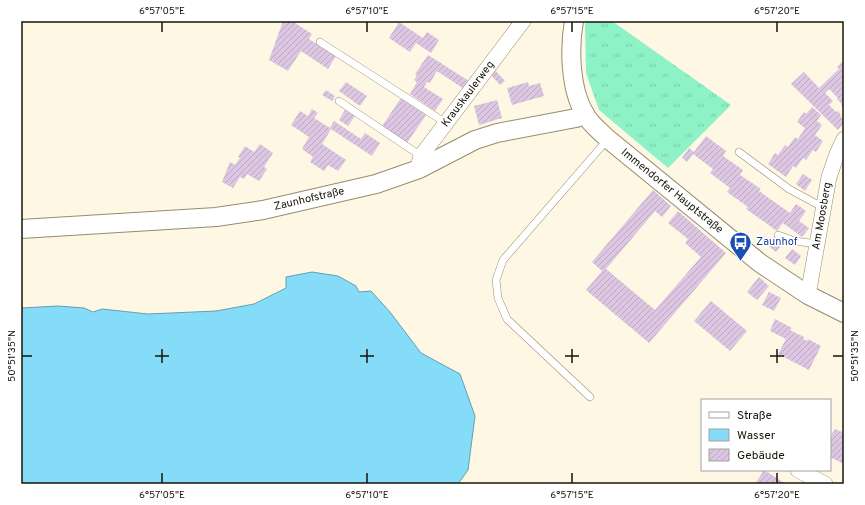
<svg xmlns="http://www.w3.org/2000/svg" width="865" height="505" font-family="Overpass,sans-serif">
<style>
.grass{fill:url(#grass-tufts)}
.water{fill:#84dcf8;stroke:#64a0b0}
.building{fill:url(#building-hatch)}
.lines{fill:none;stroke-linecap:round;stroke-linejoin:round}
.service-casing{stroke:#978c6d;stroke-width:8}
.minor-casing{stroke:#978c6d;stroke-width:16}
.tertiary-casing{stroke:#978c6d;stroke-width:20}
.service{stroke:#fff;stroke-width:7}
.minor{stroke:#fff;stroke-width:15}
.tertiary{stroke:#fff;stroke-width:18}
.ticks{fill:none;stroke:#191509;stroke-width:1.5}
.labels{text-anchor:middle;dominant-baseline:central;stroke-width:3;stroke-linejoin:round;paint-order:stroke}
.street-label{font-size:11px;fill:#191509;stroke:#fff}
.transit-label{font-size:11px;fill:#164399;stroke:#fff;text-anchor:start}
.neatline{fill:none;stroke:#191509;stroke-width:1.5}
.ticks-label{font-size:10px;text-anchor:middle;fill:#191509}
</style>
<defs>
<pattern id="grass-tufts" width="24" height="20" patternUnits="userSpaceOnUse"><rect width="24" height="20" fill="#8ef2c7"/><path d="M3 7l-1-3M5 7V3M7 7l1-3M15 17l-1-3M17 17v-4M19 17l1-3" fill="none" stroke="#7acfaa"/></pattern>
<pattern id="building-hatch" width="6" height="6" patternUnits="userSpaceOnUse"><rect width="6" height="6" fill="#ddc6e2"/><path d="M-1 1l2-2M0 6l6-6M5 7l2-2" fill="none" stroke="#bda9c1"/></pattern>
</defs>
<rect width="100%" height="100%" fill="#fef7e3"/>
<path class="grass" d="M586,21H612L731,105L668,168L599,110L586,73L585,26Z"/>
<path class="water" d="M312,272L338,276L356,286L359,292L371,291L390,312L421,353L460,374L475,416L468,470L458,484H21V308L58,306L84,308L93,312L102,309L148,314L216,311L254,304L286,288V277Z"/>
<g class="building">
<path d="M283,21H296L295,23L312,34L309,39L336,56L328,69L301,51L288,71L269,60Z"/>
<path d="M399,22L423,38L427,32L439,40L431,53L416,43L410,52L389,38Z"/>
<path d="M428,55L469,81L464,89L437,71L430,83L427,82L424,87L443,99L435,111L410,94L417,82L414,80L417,75L415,74Z"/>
<path d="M842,62L844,64V106L843,107L841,105L842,104L837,99L838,98L829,89L825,93L833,101L829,105L836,112L838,111L841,115L840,116L844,120V123L838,130L791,84L804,72L819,88L839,69L837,67Z"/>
<path d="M493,68L505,81L500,85L489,73Z"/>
<path d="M346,82L367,96L360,106L339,91Z"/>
<path d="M528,82L529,86L540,83L544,96L512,105L507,88Z"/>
<path d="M326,90L335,96L332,101L322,95Z"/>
<path d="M401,98L426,115L407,143L382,126Z"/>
<path d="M497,100L502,118L479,125L474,106Z"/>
<path d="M812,107L821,115L817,121L822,125L815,135L823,141L816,152L813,150L806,160L803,158L796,168L793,166L786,177L768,164L775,153L778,155L785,145L788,147L795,137L798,139L805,128L797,122L804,112L806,114Z"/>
<path d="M312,109L318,113L314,118L330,128L334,121L361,139L365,133L380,143L372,156L331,129L322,144L346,160L338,171L328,165L324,171L310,162L313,157L302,149L309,137L291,125L300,111L308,116Z"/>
<path d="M345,110L355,116L348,126L339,120Z"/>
<path d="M706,136L726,151L723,156L743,170L740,175L761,189L759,191L790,213L796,204L806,211L799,221L809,228L802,237L783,223L777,231L746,209L748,207L727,192L730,188L710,173L713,169L693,154L687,162L682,158L689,148L694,152Z"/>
<path d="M260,144L273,153L264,167L267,169L259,181L247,174L244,179L240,177L233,188L222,182L230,162L235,165L240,158L238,157L245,146L254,152Z"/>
<path d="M803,174L812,180L805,191L796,184Z"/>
<path d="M653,190L671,206L662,217L655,211L606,269L655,310L701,257L685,243L688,239L668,223L678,211L726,253L649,343L586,290L602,271L592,262Z"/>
<path d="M774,236L783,243L776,252L767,245Z"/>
<path d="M792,249L801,256L795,265L785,258Z"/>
<path d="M759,277L769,286L757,300L747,292Z"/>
<path d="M769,292L781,298L774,311L762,305Z"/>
<path d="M711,301L747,331L730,351L694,321Z"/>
<path d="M775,319L792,328L790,330L804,337L803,339L807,341L808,339L821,346L809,370L778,354L786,339L770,331Z"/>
<path d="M835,429L844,433V464L830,457V438Z"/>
<path d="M764,470L786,484H755Z"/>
</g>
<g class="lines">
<defs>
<g id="service">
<path d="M320,42L446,123"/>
<path d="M339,101L421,156"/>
<path d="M739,152L789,189L824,208"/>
<path d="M778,235L795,241L817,244"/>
<path d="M590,397L507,319L498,298L496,280L503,260L608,139"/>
</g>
<g id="minor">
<path d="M419,169V163L421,156L523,21"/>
<path d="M808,295L829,177L837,154L844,139"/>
<path d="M798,470L825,484"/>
</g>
<g id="tertiary">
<path d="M574,21C569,48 570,90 585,114C590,124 600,131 608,139L760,263L808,295L844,313"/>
<path d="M21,229L216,217L263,210L376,184L419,169L475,140L497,133L576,118L585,114"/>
</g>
</defs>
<use href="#service" class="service-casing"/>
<use href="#minor" class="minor-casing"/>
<use href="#tertiary" class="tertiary-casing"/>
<use href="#service" class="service"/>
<use href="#minor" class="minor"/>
<use href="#tertiary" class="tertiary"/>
</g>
<path class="ticks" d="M162,22V32M367,22V32M572,22V32M777,22V32M162,349V363M367,349V363M572,349V363M777,349V363M22,356H32M155,356H169M360,356H374M565,356H579M770,356H784M833,356H843M162,473V483M367,473V483M572,473V483M777,473V483"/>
<defs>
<symbol id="bus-pin" viewBox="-11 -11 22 30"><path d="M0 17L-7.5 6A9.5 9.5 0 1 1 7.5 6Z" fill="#1a4fb4" stroke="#fff"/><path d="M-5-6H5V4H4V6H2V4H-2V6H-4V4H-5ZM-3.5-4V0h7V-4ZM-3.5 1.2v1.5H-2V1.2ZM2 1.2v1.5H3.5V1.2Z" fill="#fff"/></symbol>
</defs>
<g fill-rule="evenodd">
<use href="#bus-pin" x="728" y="230" width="25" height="34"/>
</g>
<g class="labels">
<g class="street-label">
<text transform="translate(468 94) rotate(-53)">Krauskaulerweg</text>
<text transform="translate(672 191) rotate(39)">Immendorfer Hauptstraße</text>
<text transform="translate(309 199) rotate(-13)">Zaunhofstraße</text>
<text transform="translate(822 216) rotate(-80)">Am Moosberg</text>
</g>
<g class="transit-label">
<text x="756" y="242">Zaunhof</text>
</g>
</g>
<rect width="865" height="505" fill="none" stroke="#ffffff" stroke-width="44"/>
<rect x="701" y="399" width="130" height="72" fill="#ffffff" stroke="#a3a19d"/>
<rect x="709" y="412" width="20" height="6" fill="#ffffff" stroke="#a3a19d"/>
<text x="737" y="419" font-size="12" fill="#191509">Straße</text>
<rect x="709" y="429" width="20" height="12" fill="#84dcf8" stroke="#a3a19d"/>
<text x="737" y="439" font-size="12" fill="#191509">Wasser</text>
<rect x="709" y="449" width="20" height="12" fill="url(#building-hatch)" stroke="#a3a19d"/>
<text x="737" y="459" font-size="12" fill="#191509">Gebäude</text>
<rect x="22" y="22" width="821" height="461" class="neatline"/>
<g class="ticks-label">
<text x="162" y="14">6°57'05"E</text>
<text x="367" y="14">6°57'10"E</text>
<text x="572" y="14">6°57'15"E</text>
<text x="777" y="14">6°57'20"E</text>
<text transform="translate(11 356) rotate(-90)" y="4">50°51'35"N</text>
<text transform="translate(854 356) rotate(-90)" y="4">50°51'35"N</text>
<text x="162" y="498">6°57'05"E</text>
<text x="367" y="498">6°57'10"E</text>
<text x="572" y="498">6°57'15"E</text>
<text x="777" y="498">6°57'20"E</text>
</g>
</svg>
